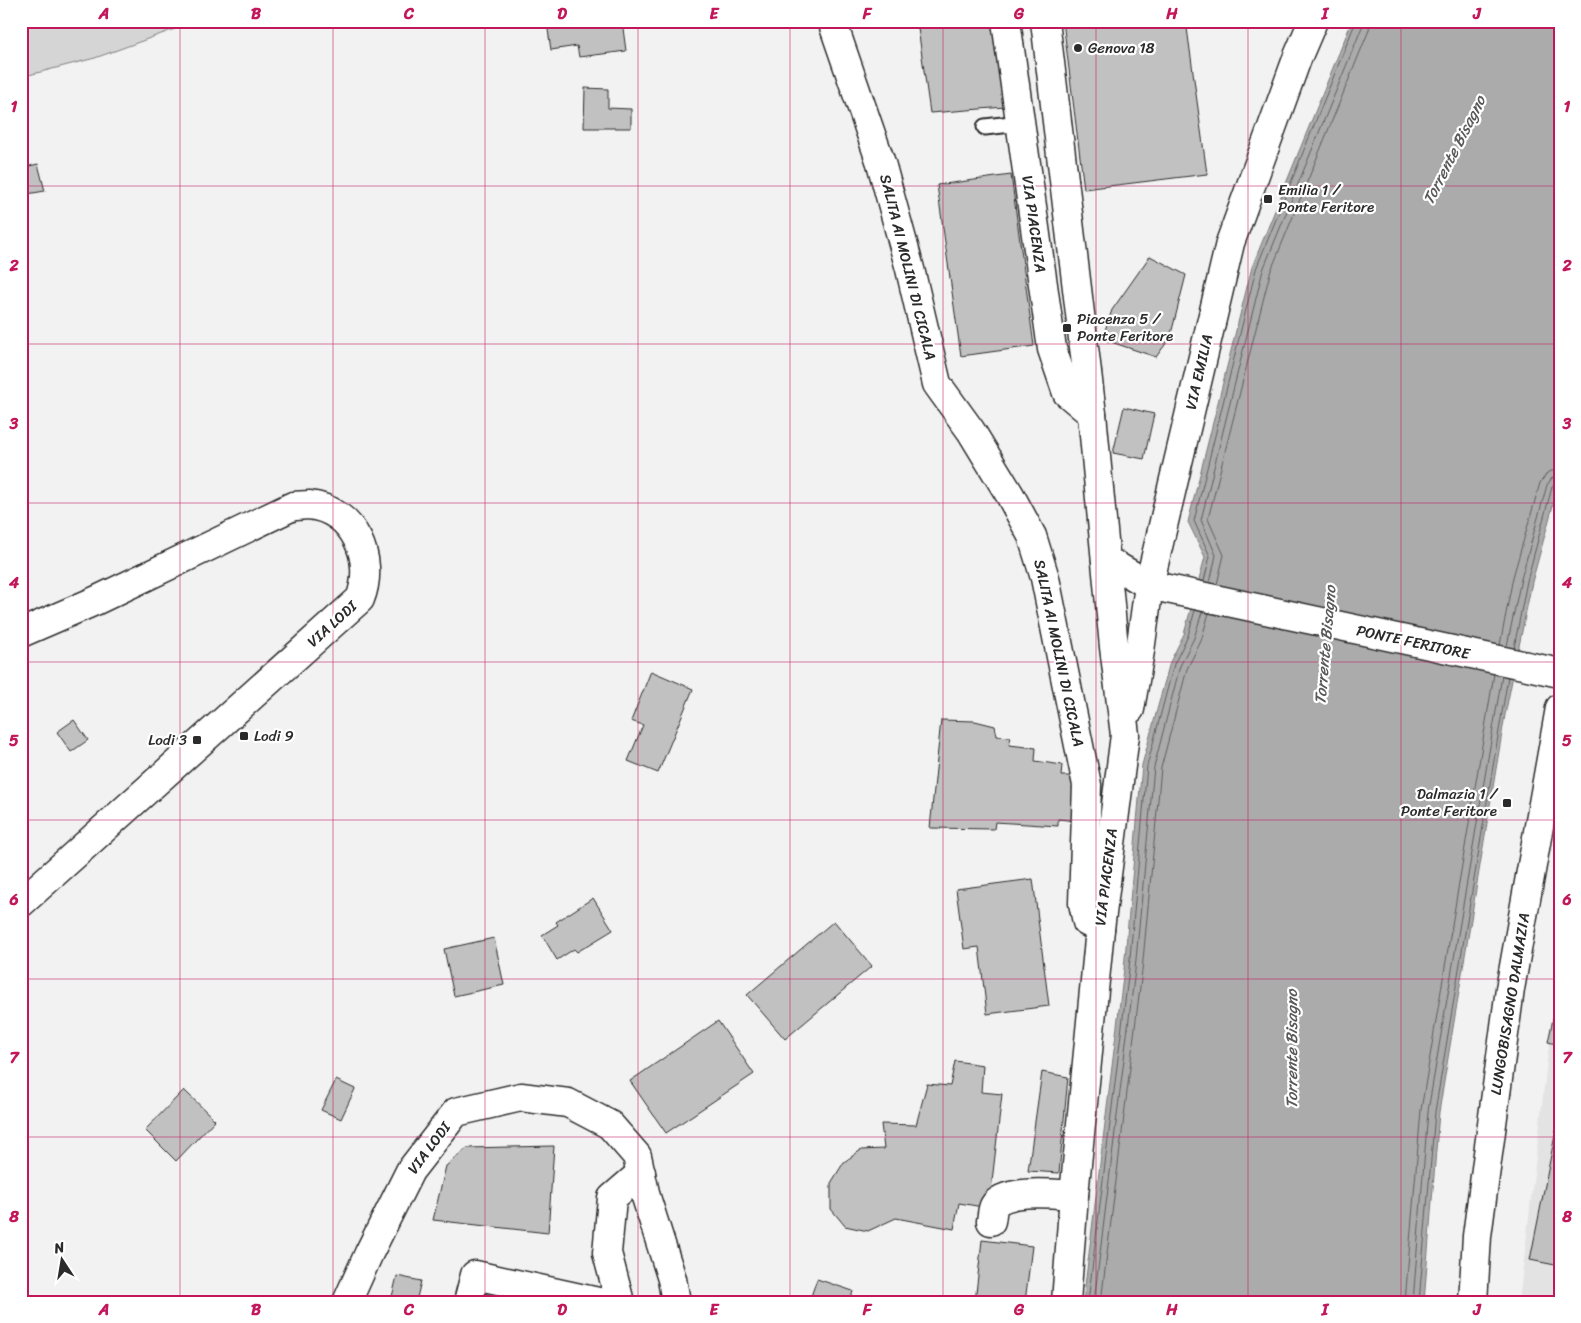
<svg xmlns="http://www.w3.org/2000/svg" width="1581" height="1323" font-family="Sriracha,sans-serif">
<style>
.built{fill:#e3e3e3}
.green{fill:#d5d5d5;stroke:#808080}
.water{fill:#ababab;stroke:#787878}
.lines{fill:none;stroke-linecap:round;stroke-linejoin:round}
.shore{stroke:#5e5e5e;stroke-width:1}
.building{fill:#c1c1c1;stroke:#2b2b2b}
.lane-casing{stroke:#2b2b2b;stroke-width:19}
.street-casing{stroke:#2b2b2b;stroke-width:31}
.secondary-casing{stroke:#2b2b2b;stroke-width:31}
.primary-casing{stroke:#2b2b2b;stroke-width:31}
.lane{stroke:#fff;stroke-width:15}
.street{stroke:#fff;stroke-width:28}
.secondary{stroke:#fff;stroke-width:28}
.primary{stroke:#fff;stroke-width:28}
.grid{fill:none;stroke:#c2185b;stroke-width:1;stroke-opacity:0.55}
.poi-dot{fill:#2b2b2b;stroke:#fff;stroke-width:2}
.labels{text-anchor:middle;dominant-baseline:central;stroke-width:4.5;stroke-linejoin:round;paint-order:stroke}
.poi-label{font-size:15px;fill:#2b2b2b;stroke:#fff;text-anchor:start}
.street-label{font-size:15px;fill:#2b2b2b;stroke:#fff}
.water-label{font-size:16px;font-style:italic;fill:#585858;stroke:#fff}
.neatline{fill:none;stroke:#c2185b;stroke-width:2}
.grid-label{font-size:16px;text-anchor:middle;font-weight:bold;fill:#c2185b}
</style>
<rect width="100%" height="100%" fill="#f2f2f2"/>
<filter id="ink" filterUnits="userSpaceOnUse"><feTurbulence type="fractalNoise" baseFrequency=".02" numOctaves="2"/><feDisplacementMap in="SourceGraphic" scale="10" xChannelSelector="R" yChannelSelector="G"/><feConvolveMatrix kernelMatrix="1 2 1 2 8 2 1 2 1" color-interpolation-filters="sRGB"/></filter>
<g filter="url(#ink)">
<path class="built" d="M1560,992V1302H1519L1548,1053Z"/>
<path class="green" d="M21,21H197L95,58L21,77Z"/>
<path class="water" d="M1352,21H1560V480L1532,582L1505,715L1439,1112L1424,1302H1083L1124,969L1142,765L1170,662L1184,634L1205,557L1188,522L1252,267Z"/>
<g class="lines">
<g class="shore">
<path d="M1204,581L1210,556L1194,521L1256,269L1356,21"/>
<path d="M1210,583L1216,555L1201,520L1263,270L1362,27L1363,21"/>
<path d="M1217,584L1224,555L1208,519L1270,273L1369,30L1370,21"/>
<path d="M1500,645L1513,577L1540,483L1548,472L1560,469"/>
<path d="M1507,646L1521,579L1547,485L1552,478L1560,477"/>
<path d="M1514,648L1527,581L1552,487L1555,484L1560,483"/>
<path d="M1088,1302L1129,969L1147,766L1174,664L1188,636L1195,610"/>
<path d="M1094,1302L1135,970L1154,767L1180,666L1194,638L1202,612"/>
<path d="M1101,1302L1142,971L1161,768L1187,669L1201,641L1209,613"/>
<path d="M1405,1302L1421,1110L1494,674"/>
<path d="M1413,1302L1428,1111L1502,676"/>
<path d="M1419,1302L1435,1112L1508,677"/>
</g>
</g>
<g class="building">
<path d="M558,21H622L626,51L579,57L577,46L551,50L547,23Z"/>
<path d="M917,21H993L1005,107L930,113Z"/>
<path d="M1063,21H1186L1207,174L1084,189Z"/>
<path d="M585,88L608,89V108L631,109V128H584Z"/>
<path d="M38,164L45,191L21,195V168Z"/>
<path d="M1011,175L1034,346L961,356L937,185Z"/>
<path d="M1150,256L1186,275L1170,338L1156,357L1102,339L1112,310Z"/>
<path d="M1124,407L1154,414L1144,459L1113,453Z"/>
<path d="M651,671L693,689L658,773L628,761L643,725L631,721Z"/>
<path d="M74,720L88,740L71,752L57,732Z"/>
<path d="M941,720L975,721L995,726L997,736L1011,737L1009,745L1036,748L1035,761L1062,765L1061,776H1081L1077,821L1058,819V826L995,822L994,829L930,828Z"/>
<path d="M1033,879L1049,1006L987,1014L979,947L964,949L956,889Z"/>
<path d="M593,898L613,930L577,952L574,949L557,960L542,935L558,925L556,922Z"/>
<path d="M834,921L872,966L785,1039L747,995Z"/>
<path d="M494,938L504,985L454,996L444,949Z"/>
<path d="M1560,986V1045L1548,1042Z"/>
<path d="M718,1021L754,1074L666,1133L630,1081Z"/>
<path d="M955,1061L983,1065L981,1092L1002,1094L989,1208L959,1203L954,1229L896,1218L868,1231L845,1226L831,1209V1183L844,1162L861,1150L884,1149L881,1124L916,1125L927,1084L950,1086Z"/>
<path d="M1042,1072L1068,1077L1059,1173L1028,1171Z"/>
<path d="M336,1080L355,1089L341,1119L321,1110Z"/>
<path d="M184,1090L215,1120L176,1161L145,1130Z"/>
<path d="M1560,1110V1266L1530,1260Z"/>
<path d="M554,1146L548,1233L433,1220L446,1166L467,1148Z"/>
<path d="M982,1240L1032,1246L1025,1302H975Z"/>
<path d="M397,1276L421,1281L416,1302H380V1298L391,1301Z"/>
<path d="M817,1279L853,1291L850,1302H809Z"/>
<path d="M475,1290L523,1302H472Z"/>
</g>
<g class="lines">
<defs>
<path id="lane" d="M985,127L1020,123"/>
<g id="street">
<path d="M832,21L881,163L910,269L937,384L971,431L1010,495L1032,536L1045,578L1087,785L1083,903L1087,922L1100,929"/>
<path d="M1006,21L1052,349L1067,393L1092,414"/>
<path d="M21,633L95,601L293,506C298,506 304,505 309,505C354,510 376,559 360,599L21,903"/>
<path d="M991,1221C992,1217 992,1209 994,1206C1004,1188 1057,1194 1074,1195"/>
<path d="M347,1302L369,1253L410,1171L456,1112L521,1097L568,1103L610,1125L637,1156L646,1197L672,1279L676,1302"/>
<path d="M468,1302L475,1275L598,1302"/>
<path d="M620,1302L607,1253L612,1198L641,1173"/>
</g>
<g id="secondary">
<path d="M1045,21L1092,414L1114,647L1125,735L1100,929L1074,1195L1066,1302"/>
<path d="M1106,560L1149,585L1560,673"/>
<path d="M1130,709L1140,651L1149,585L1230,243L1298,56L1313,21"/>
</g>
<path id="primary" d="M1473,1302L1477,1236L1510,989L1560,708"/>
</defs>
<use href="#lane" class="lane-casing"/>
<use href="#street" class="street-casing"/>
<use href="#secondary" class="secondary-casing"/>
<use href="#primary" class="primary-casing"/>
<use href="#lane" class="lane"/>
<use href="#street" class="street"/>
<use href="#secondary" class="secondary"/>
<use href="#primary" class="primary"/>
</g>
</g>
<path class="grid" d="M180,21V1302M333,21V1302M485,21V1302M638,21V1302M790,21V1302M943,21V1302M1096,21V1302M1248,21V1302M1401,21V1302M21,186H1560M21,344H1560M21,503H1560M21,662H1560M21,820H1560M21,979H1560M21,1137H1560"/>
<g class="poi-dot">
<circle cx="1078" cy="48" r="5"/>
<rect x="1263" y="194" width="10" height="10" rx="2.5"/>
<rect x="1062" y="323" width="10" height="10" rx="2.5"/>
<rect x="239" y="731" width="10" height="10" rx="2.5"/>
<rect x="192" y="735" width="10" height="10" rx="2.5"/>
<rect x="1502" y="798" width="10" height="10" rx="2.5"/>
</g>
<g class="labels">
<g class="poi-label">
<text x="1088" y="48">Genova 18</text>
<text x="1278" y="190">Emilia 1 /<tspan x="1278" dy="17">Ponte Feritore</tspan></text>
<text x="1077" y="319">Piacenza 5 /<tspan x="1077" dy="17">Ponte Feritore</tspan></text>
<text x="254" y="736">Lodi 9</text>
<text x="187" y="740" text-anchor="end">Lodi 3</text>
<text x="1497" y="794" text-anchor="end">Dalmazia 1 /<tspan x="1497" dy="17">Ponte Feritore</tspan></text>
</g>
<g class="street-label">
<text transform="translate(1034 224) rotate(82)">VIA PIACENZA</text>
<text transform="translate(908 267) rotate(76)">SALITA AI MOLINI DI CICALA</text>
<text transform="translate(1199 372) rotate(-77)">VIA EMILIA</text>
<text transform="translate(332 624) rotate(-42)">VIA LODI</text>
<text transform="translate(1413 642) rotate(12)">PONTE FERITORE</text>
<text transform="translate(1059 653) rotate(78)">SALITA AI MOLINI DI CICALA</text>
<text transform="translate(1106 877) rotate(-83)">VIA PIACENZA</text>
<text transform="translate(1510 1004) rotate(-81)">LUNGOBISAGNO DALMAZIA</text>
<text transform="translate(429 1148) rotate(-53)">VIA LODI</text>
</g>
<g class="water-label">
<text transform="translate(1454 150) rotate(-63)">Torrente Bisagno</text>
<text transform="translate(1325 645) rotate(-85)">Torrente Bisagno</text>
<text transform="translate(1291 1049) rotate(-90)">Torrente Bisagno</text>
</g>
</g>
<rect width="1581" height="1323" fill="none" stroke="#fff" stroke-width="55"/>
<g transform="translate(62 1260) rotate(348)" stroke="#ffffff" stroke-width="4" paint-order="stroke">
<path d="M0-4L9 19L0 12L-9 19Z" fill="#2b2b2b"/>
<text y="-8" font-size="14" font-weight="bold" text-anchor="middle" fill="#2b2b2b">N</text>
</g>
<rect x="28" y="28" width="1526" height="1268" class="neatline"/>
<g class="grid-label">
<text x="104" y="19">A</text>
<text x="256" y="19">B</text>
<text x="409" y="19">C</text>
<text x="562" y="19">D</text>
<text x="714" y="19">E</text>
<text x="867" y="19">F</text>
<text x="1019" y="19">G</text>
<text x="1172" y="19">H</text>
<text x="1325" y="19">I</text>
<text x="1477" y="19">J</text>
<text x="14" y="112">1</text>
<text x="1567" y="112">1</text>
<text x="14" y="271">2</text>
<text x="1567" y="271">2</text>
<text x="14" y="429">3</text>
<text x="1567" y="429">3</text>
<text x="14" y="588">4</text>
<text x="1567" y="588">4</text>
<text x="14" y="746">5</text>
<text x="1567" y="746">5</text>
<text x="14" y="905">6</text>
<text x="1567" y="905">6</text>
<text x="14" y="1063">7</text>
<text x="1567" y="1063">7</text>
<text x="14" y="1222">8</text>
<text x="1567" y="1222">8</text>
<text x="104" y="1315">A</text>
<text x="256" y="1315">B</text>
<text x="409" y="1315">C</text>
<text x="562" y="1315">D</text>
<text x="714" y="1315">E</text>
<text x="867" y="1315">F</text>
<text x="1019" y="1315">G</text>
<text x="1172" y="1315">H</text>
<text x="1325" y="1315">I</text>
<text x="1477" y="1315">J</text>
</g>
</svg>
